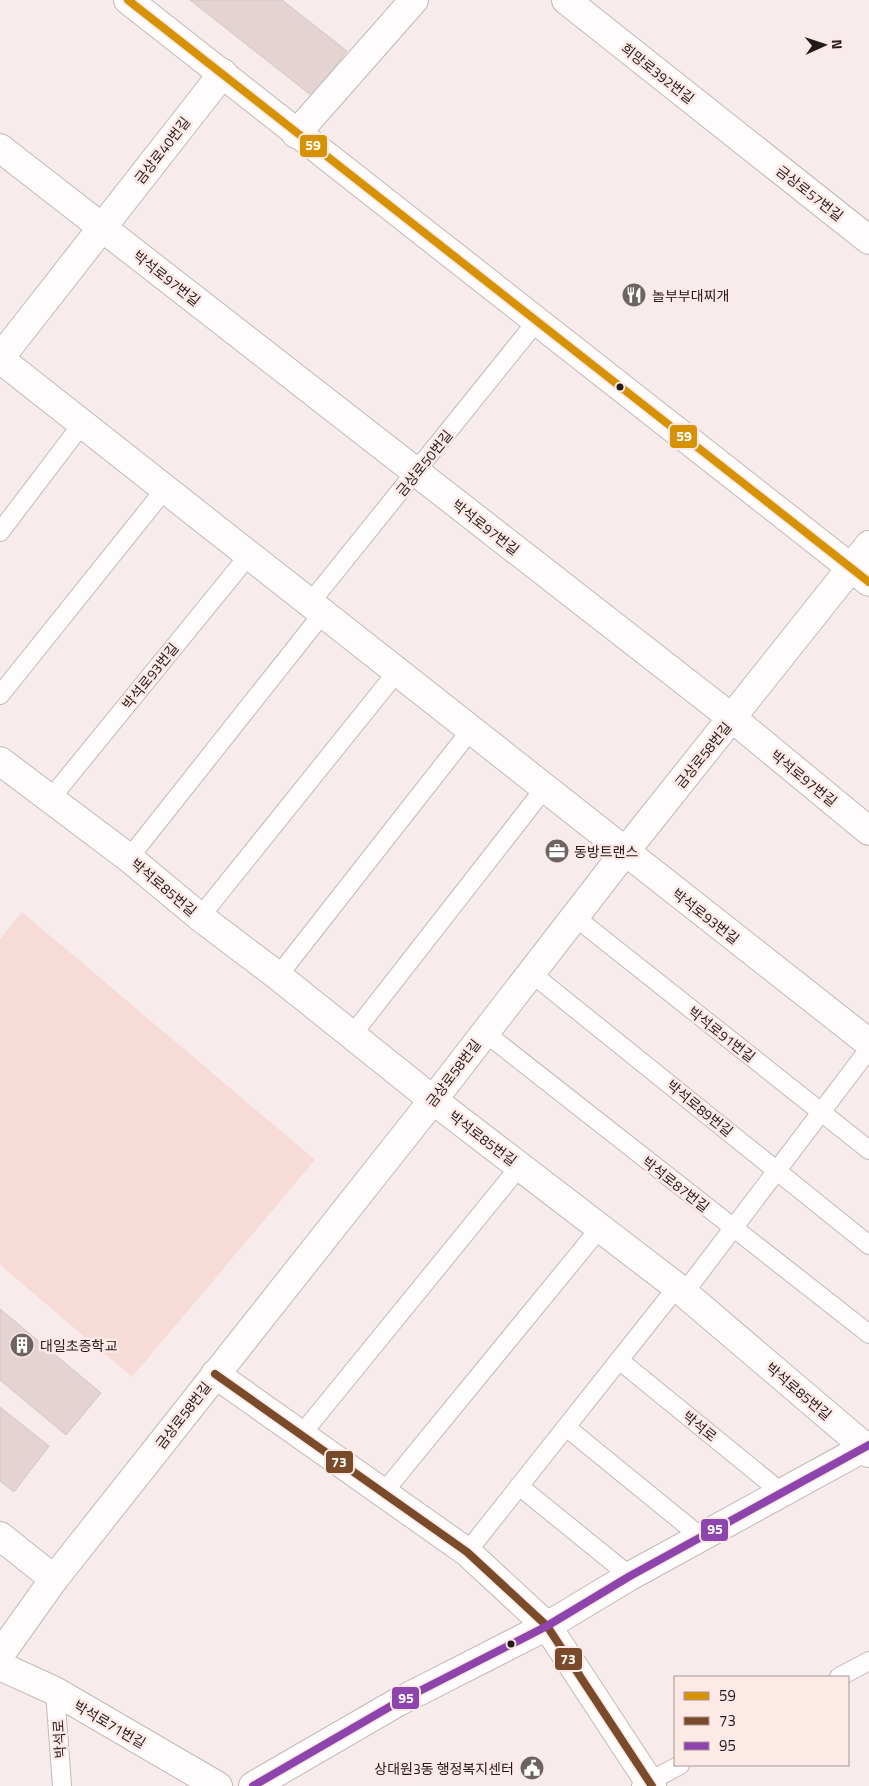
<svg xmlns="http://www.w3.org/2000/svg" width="869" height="1786" font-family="'Titillium Web','Noto Sans KR',sans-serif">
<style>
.green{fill:#f6dbd7}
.building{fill:#e4d3d1;stroke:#d0c7c6}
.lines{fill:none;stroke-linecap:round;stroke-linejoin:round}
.lane-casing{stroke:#c2b9b7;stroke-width:20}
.street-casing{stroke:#c2b9b7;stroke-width:30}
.secondary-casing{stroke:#c2b9b7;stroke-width:30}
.lane{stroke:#fefcfc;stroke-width:18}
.street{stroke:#fefcfc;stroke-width:28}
.secondary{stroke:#fefcfc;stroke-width:28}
.bus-1-casing{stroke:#fde9e5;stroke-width:11}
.bus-2-casing{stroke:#fde9e5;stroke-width:11}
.bus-3-casing{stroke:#fde9e5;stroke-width:11}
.bus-1{stroke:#d79104;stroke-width:8}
.bus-2{stroke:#7a4b2a;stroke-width:8}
.bus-3{stroke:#8e44ad;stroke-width:8}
.bus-dot{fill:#231a19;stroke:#fde9e5;stroke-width:2}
.labels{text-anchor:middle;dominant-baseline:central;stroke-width:5;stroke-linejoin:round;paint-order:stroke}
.street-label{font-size:14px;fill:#231a19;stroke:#fde9e5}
.poi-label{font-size:14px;fill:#231a19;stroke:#fde9e5;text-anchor:start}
.line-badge{stroke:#fde9e5;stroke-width:2}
.badge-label{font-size:14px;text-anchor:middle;font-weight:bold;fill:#fff}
</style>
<rect width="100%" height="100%" fill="#f7eceb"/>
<path class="green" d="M22,912L315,1160L132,1377L0,1265V939Z"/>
<g class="building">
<path d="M190,0H282L347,51L312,96Z"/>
<path d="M0,1309L101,1393L66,1435L0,1380Z"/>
<path d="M0,1407L49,1446L14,1492L0,1481Z"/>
</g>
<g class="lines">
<defs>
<g id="lane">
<path d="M0,532L82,424"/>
<path d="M310,603L536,322"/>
<path d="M0,695L165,489"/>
<path d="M51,798L249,555"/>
<path d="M129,858L323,613"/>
<path d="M200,917L396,673"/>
<path d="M575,917L869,1150"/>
<path d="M531,973L869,1245"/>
<path d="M278,976L470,731"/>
<path d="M484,1032L869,1334"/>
<path d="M352,1035L544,789"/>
<path d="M684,1293L869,1049"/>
<path d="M619,1360L781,1492"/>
<path d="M566,1427L701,1537"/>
<path d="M301,1435L520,1166"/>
<path d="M519,1486L630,1576"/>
<path d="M383,1493L600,1228"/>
<path d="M467,1552L677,1287"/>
<path d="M839,1677L869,1661"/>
<path d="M55,1691L62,1786"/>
<path d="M641,1786L680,1765"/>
</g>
<g id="street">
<path d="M566,0L869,240"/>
<path d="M296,134L414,0"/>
<path d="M0,148L732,718L869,831"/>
<path d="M0,358L223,73"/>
<path d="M0,359C290,587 578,817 869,1043"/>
<path d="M0,761L129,858L200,917L278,976L433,1100L677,1287L865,1447L869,1453"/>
<path d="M215,1374L467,1552L547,1626L652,1786"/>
<path d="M0,1536L54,1579"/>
<path d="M0,1655L54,1579L433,1100L624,853L869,545"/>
<path d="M0,1666L55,1691L218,1786"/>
<path d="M253,1786L398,1702L547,1626L630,1576L869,1445"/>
</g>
<path id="secondary" d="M128,0L869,582"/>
</defs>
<use href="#lane" class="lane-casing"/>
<use href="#street" class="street-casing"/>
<use href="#secondary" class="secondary-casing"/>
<use href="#lane" class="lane"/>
<use href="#street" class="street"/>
<use href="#secondary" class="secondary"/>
<defs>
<path id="bus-1" d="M128,0L869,582"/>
<path id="bus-2" d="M215,1374L467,1552L547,1626L652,1786"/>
<path id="bus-3" d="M253,1786L398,1702L547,1626L630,1576L869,1445"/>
</defs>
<use href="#bus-1" class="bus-1-casing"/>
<use href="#bus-2" class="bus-2-casing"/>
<use href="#bus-3" class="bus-3-casing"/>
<use href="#bus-1" class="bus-1"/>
<use href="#bus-2" class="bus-2"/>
<use href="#bus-3" class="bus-3"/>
</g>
<defs>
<symbol id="restaurant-disc" viewBox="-11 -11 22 22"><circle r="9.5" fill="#6d6462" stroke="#fde9e5"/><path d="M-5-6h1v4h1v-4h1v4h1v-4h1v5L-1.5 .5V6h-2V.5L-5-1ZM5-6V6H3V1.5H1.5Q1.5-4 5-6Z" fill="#fff"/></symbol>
<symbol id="office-disc" viewBox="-11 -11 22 22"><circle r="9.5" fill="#6d6462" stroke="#fde9e5"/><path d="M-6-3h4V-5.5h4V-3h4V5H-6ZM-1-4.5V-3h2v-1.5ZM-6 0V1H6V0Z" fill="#fff"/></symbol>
<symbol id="building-disc" viewBox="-11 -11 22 22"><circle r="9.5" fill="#6d6462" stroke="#fde9e5"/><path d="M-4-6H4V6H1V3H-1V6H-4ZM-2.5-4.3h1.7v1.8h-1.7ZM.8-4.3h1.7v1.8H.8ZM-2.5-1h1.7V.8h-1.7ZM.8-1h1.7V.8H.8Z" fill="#fff"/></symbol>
<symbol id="civic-disc" viewBox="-11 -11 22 22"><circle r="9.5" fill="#6d6462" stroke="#fde9e5"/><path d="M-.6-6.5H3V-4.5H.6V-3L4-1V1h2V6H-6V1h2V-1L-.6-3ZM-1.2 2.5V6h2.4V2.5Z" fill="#fff"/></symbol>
</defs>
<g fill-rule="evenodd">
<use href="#restaurant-disc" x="620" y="281" width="28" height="28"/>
<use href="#office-disc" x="543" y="837" width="28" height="28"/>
<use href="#building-disc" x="8" y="1331" width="28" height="28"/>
<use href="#civic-disc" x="518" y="1754" width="28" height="28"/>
</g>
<g class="bus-dot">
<circle cx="620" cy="387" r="4.5"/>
<circle cx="511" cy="1644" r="4.5"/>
</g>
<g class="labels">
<g class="street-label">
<text transform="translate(658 73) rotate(38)">희망로392번길</text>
<text transform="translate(162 150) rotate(-52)">금상로40번길</text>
<text transform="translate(810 193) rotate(38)">금상로57번길</text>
<text transform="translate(167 278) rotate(38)">박석로97번길</text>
<text transform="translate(424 463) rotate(-51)">금상로50번길</text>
<text transform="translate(486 527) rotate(38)">박석로97번길</text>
<text transform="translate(150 676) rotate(-51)">박석로93번길</text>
<text transform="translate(703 755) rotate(-51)">금상로58번길</text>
<text transform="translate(804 778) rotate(39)">박석로97번길</text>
<text transform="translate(164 887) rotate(40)">박석로85번길</text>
<text transform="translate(706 916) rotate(38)">박석로93번길</text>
<text transform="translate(722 1034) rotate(38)">박석로91번길</text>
<text transform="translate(453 1073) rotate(-53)">금상로58번길</text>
<text transform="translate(700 1108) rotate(39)">박석로89번길</text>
<text transform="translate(483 1138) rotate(37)">박석로85번길</text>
<text transform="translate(676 1184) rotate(38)">박석로87번길</text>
<text transform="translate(799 1391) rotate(40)">박석로85번길</text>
<text transform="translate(183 1415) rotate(-52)">금상로58번길</text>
<text transform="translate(700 1426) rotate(39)">박석로</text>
<text transform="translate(110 1724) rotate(30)">박석로71번길</text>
<text transform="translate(59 1739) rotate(-94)">박석로</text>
</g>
<g class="poi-label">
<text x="652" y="295">놀부부대찌개</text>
<text x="574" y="851">동방트랜스</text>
<text x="40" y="1345">대일초증학교</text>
<text x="514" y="1768" text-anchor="end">상대원3동 행정복지센터</text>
</g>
</g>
<g class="line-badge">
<rect x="299" y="134" width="29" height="24" rx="5" fill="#d79104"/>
<rect x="669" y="424" width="29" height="25" rx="5" fill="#d79104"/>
<rect x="325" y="1450" width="29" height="24" rx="5" fill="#7a4b2a"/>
<rect x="700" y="1518" width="29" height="24" rx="5" fill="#8e44ad"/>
<rect x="554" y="1647" width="29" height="24" rx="5" fill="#7a4b2a"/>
<rect x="391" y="1686" width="29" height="24" rx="5" fill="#8e44ad"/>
</g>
<g class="badge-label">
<text x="313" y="150">59</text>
<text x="684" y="441">59</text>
<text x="339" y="1467">73</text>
<text x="715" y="1534">95</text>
<text x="568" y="1664">73</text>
<text x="406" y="1703">95</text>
</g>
<rect x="674" y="1676" width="175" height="90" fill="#fde9e5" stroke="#a69693"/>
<rect x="684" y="1692" width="25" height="8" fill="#d79104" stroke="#a69693"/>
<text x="719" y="1701" font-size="15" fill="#231a19">59</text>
<rect x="684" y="1717" width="25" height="8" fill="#7a4b2a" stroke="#a69693"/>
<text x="719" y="1726" font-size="15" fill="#231a19">73</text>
<rect x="684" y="1742" width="25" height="8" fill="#8e44ad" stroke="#a69693"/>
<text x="719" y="1751" font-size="15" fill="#231a19">95</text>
<g transform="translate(824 45) rotate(87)" stroke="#fde9e5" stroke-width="4" paint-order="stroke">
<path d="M0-4L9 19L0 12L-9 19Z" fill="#231a19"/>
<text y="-8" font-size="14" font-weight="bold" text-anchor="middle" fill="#231a19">N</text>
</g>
</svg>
